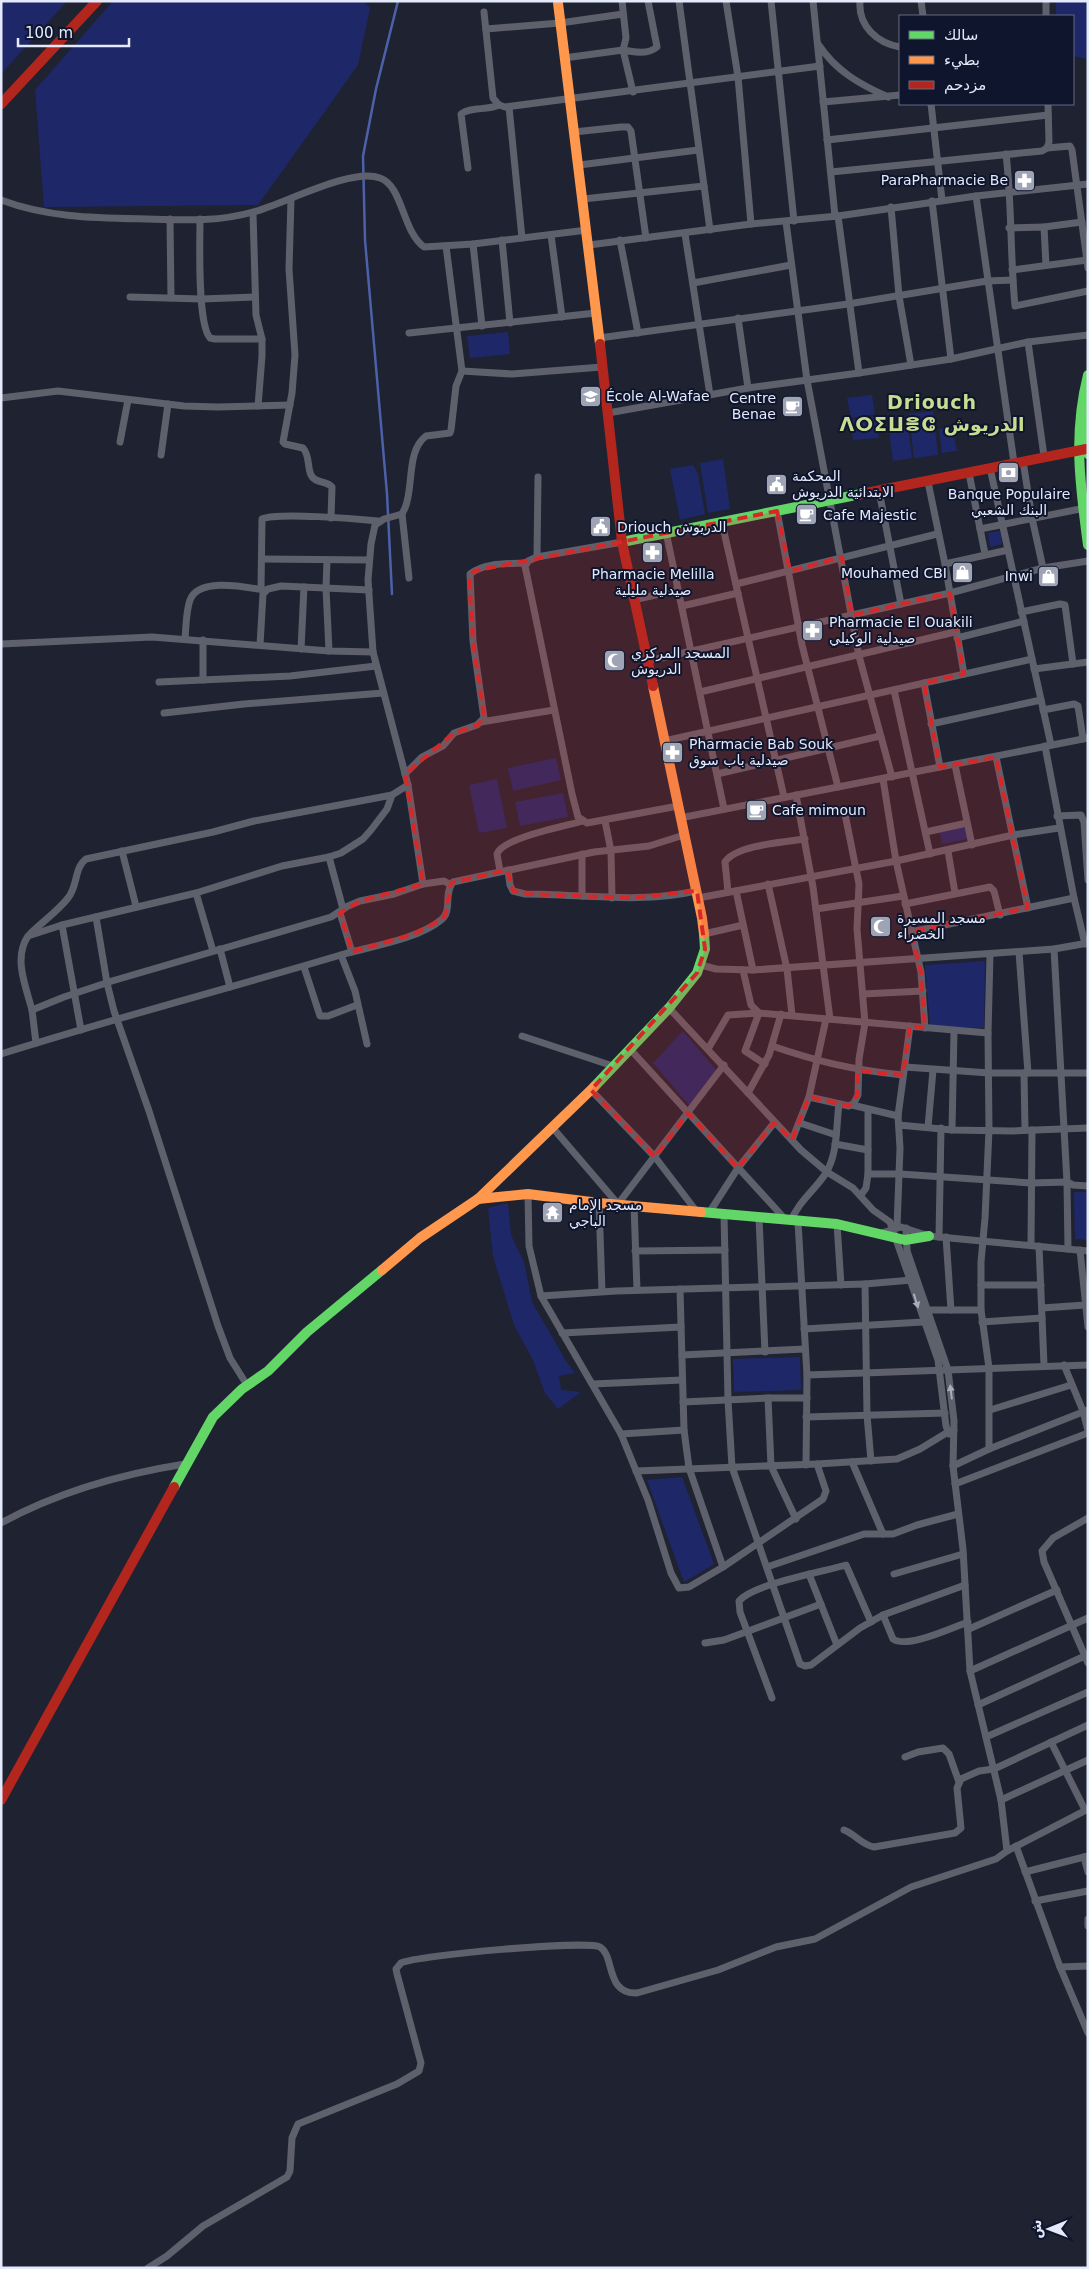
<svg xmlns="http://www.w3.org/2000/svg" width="1089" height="2269" font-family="'DejaVu Sans','Noto Naskh Arabic','Noto Sans Tifinagh',sans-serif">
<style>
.green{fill:#1e2869}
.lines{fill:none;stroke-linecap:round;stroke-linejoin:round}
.stream{stroke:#4d61ab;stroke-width:2.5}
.street{stroke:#5e616c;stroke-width:7}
.fast{stroke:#63d668;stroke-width:10}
.slow{stroke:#ff974d;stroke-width:10}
.jam{stroke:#b3261e;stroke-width:10}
.oneway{fill:#a8acbb}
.marked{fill:#d62828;fill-opacity:0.2;stroke:#d62828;stroke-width:4;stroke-dasharray:10 6;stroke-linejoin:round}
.labels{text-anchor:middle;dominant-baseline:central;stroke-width:4;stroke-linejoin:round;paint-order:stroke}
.poi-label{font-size:14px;fill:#e4eafb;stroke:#0f152c;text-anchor:start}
.district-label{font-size:19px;font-weight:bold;letter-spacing:1px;fill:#c9dd92;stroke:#0f152c}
</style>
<rect width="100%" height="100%" fill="#1f2230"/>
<g class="green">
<path d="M1,1H67L1,74Z"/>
<path d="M113,1H363L370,8L358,65L258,205L44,207L35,90Z"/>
<path d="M1056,1H1088V59L1073,56V16H1056Z"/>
<path d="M508,332L510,354L470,358L467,336Z"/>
<path d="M872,395L875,414L851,418L847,398Z"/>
<path d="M933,411L938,455L914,458L909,414Z"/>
<path d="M876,416L879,438L853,440L851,420Z"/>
<path d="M908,427L912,458L893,461L889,430Z"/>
<path d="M952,427L957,451L942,453L939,429Z"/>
<path d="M723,459L730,509L708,513L700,463Z"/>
<path d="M693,465L698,474L705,514L680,520L670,469Z"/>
<path d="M1000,531L1002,544L990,547L988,533Z"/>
<path d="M556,758L561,780L513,791L508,768Z"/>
<path d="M497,779L507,828L479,833L469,785Z"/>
<path d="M563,793L568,817L520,826L515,802Z"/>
<path d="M965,826L968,839L942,844L940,832Z"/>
<path d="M985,961L984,1028L930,1026L925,965Z"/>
<path d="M683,1031L716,1070L689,1105L653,1063Z"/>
<path d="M1074,1192H1088V1240L1075,1239Z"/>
<path d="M508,1203L511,1235L524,1262L532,1302L566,1361L575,1373L559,1376L561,1390L581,1392L558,1409L545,1393L533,1360L514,1325L493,1256L488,1208Z"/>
<path d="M800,1357L801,1390L734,1392L733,1359Z"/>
<path d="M682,1477L714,1564L684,1582L647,1480Z"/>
</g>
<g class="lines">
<path class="stream" d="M392,594L387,494L365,240L363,156L376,89L398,1"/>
<g class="street">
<path d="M679,1L710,230"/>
<path d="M726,1L738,77L751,224"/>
<path d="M771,1L794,221"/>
<path d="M813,1L835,216"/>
<path d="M860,1C858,26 877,43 900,47"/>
<path d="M921,1L923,16"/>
<path d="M1046,1V16"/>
<path d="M484,12L493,98L499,105L505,107L820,66"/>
<path d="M486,29L560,23L623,14"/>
<path d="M818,44C836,71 859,84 888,97"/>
<path d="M564,58L623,50L626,38L622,1"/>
<path d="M633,92L623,50C634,52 648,55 657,47L648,1"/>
<path d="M823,102L900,95"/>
<path d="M931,104L942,200"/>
<path d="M509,107L522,238"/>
<path d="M574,132L621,127H628L631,131L646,238"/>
<path d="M827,140L1048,115"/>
<path d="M1047,148L1070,146L1072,150L1088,268"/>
<path d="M1006,154C1012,204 1010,255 1015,306L1088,291"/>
<path d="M579,165L698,150"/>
<path d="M468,168L461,114C472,106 486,111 499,105"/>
<path d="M831,172L1042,151L1047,148L1049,142L1048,104"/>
<path d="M976,196L1014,463"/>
<path d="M291,199L289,269L295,355L292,393L283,442L285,444L303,448C310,456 307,466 311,475C315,484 326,480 332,487L331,518"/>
<path d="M583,199L704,186"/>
<path d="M1,200C48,218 98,218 147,219C182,220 219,222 253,212C284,204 352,167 380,178C403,186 402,231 424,247L473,244L587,230"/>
<path d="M932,201L951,359"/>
<path d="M891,207L899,296L911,365"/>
<path d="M253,213L256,315L262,339V356L258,406"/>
<path d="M838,216L859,373"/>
<path d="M170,219L171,298"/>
<path d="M200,219C200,242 197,323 210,338L215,339H262"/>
<path d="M786,222L807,380L859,656L892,777"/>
<path d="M1044,227L1082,222"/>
<path d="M1009,228L1044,227L1046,265"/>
<path d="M685,234L710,395"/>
<path d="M551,235L562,317"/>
<path d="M502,240L510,323"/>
<path d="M620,240L638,333"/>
<path d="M473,244L482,326"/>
<path d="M589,245L751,224L838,216L976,196L1088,184"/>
<path d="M446,246L462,371L512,374L602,367"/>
<path d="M1012,270L1087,260"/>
<path d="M693,283L791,265"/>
<path d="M130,297L202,299L255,297"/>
<path d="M738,318L748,388"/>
<path d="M409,333L596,313"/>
<path d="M599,338L848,304L987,281L1013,280"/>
<path d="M1028,342L1044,456"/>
<path d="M1,398L58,391L184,406L218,407L290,405"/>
<path d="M608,413L748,388L859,373L951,359L1028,342L1088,335"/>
<path d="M120,442L128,400"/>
<path d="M161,455L168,404"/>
<path d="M1023,461L1032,518L1043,568"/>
<path d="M990,468L1051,745"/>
<path d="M969,473L985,554"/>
<path d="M928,482L945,564L964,674"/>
<path d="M879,491L901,604"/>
<path d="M777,511L802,645L838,787"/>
<path d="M402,514L409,578"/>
<path d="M722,523L784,797"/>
<path d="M980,529L1085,508"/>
<path d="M666,532L724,809"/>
<path d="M622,542L537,557L528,561L525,566L572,794L578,817L587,823L678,806"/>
<path d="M537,557L538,477"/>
<path d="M262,559L369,560"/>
<path d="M327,560L326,588L329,651"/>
<path d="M945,564L1008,550"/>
<path d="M736,584L937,534"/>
<path d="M261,589L262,519C277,512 358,519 378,521"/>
<path d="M633,600L678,590"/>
<path d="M682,606L738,593"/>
<path d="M1021,612L1060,604L1065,605L1073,664"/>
<path d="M957,638L1024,621"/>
<path d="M185,639C186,627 186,611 190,600C199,577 245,587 264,590"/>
<path d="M203,640V680"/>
<path d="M1,644L152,637L329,651L373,652"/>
<path d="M260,645L263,594L268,589L281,586L369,590"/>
<path d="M301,649L304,587"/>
<path d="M647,661L950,593L1043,568L1088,561"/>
<path d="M1034,669L1088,662"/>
<path d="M159,682L290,676L376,666"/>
<path d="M924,683L940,767"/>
<path d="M894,690L930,854"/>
<path d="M700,692L955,632"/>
<path d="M1043,710L1074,704L1078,706L1083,739"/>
<path d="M164,713L244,704L383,693"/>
<path d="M481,722L554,710"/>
<path d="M931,724L1041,700"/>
<path d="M664,741L1032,659"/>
<path d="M1045,746L1074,898L1085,944"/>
<path d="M996,757L1028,908"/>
<path d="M955,765L972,845"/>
<path d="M405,774L422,757L443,746L454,733L477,725L484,718L473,641L470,574C485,562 509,564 527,563"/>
<path d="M717,774L880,736"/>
<path d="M883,779L896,861L921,972L925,1028"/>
<path d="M796,795L813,887L830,1019"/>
<path d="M1057,816L1081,815L1084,822L1088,880"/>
<path d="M680,818L1088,738"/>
<path d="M605,821L611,851L612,898"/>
<path d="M926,832L967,823"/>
<path d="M122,851L136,906"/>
<path d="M948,851L955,893"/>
<path d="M329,857L343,909"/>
<path d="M508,870L510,885L513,891L525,894C582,894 640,904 696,891"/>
<path d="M500,871L497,854C502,838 566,826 583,821"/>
<path d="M423,884L408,785L373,652L368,580L371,544L375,525L384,519L402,514L405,508C414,487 406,451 426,436L450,433L451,430L456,386L462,371"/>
<path d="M768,884L787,969L792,1015"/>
<path d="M736,891L753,970"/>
<path d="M728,892L725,862C736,845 785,842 805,839"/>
<path d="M196,893L213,951"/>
<path d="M582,896V854"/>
<path d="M698,898L896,861L1013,835L1059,828"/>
<path d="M905,904L990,887L994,891L1000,915"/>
<path d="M816,909L903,896"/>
<path d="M340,913L352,952"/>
<path d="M96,917L107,983L114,1011L149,1111L218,1326L230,1358L247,1385"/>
<path d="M62,925L81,1030"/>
<path d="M911,932L1074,898"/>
<path d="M30,934C42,922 58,911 68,898C78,886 74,868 86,859L213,832L254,821L392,795L408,785"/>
<path d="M704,934L743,925"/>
<path d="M220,949L230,987"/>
<path d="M1054,949L1067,1182L1068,1249"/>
<path d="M1019,952L1028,1073"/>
<path d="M341,955L355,991L367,1044"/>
<path d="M701,965L716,969L753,970L1054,949L1088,943"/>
<path d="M304,967L320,1016H328L357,1005"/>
<path d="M743,970L751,1005L759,1013L988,1033"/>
<path d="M863,994L923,991"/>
<path d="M669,1008L801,1150L827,1172L853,1188L873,1210L890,1222L938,1360L946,1426L949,1434"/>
<path d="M32,1010C26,987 13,958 28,936L62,925L196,893L282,866L329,857L341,853L363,839L371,830L387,809L392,795"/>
<path d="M522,1036L613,1066"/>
<path d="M36,1043L32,1010L64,997L112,981L331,917L348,906L360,901L394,894L423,884L444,881L451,885"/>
<path d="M772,1046C819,1062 853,1070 903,1075"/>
<path d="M630,1049L785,1219"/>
<path d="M708,1049L728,1015L759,1013L745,1051L765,1064"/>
<path d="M1,1054C115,1018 230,988 344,954C373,946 418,939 441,920C453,911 443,894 453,882L594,852L649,846L684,835"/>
<path d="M905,1067L989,1073H1088"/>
<path d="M1024,1073L1025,1130"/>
<path d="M591,1090L655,1157L697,1212"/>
<path d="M748,1093L769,1055L781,1014"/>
<path d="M809,1097L849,1106L854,1103L858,1095L859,1059L865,1023L857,929L859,884L845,814"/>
<path d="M852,1105L898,1116"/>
<path d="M800,1123L836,1135"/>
<path d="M899,1125L952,1130L1012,1131L1088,1128"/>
<path d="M552,1127L618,1204L724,1065"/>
<path d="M928,1127L933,1070"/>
<path d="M952,1130L954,1031"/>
<path d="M792,1140L809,1097L826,1019"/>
<path d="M835,1144L868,1150"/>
<path d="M868,1174V1110"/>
<path d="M528,1194L529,1246L541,1296L621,1434L648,1500L671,1573L679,1588L689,1587L723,1567L823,1499L826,1491L817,1464L897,1459L920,1449L948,1432L954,1430"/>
<path d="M861,1195L866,1188L868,1174H900L1031,1183L1067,1182L1073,1185L1088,1186"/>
<path d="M599,1203L602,1291"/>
<path d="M634,1205L637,1290"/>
<path d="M709,1213L738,1168L774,1123"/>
<path d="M724,1214L728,1400L732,1467L800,1664L805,1666L811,1665L860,1628L883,1615L965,1585"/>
<path d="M759,1218L765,1352"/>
<path d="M791,1221C798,1202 815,1190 826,1173C838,1153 836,1126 839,1104"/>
<path d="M798,1222L807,1375L806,1465"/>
<path d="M837,1224L841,1285"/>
<path d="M897,1227L900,1148L898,1116L910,1026"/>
<path d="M906,1228L907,1251L948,1370L954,1421L953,1466L963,1549L970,1671L1001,1800L1007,1851"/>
<path d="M878,1234L901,1227L929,1236L1088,1251"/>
<path d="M939,1237L941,1128"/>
<path d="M946,1237L951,1310"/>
<path d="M1031,1245L1032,1130"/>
<path d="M1039,1246L1044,1365"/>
<path d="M1080,1250L1088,1327"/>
<path d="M635,1251L725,1250"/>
<path d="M865,1284L912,1280"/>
<path d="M981,1285H1041"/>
<path d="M680,1289L684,1430L689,1468L723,1567"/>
<path d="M541,1296L616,1291L865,1284L867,1415L871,1461"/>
<path d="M1042,1308L1085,1305"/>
<path d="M928,1310H981"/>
<path d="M982,1322L1042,1318"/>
<path d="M804,1329L923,1322"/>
<path d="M562,1333L681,1327"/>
<path d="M682,1355L805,1349"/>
<path d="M1064,1365L1083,1411L1088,1431"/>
<path d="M807,1375L1088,1365"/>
<path d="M593,1384L682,1380"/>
<path d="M768,1398H807"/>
<path d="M683,1402L768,1398L771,1466L796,1519"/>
<path d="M990,1410L1071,1385"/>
<path d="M806,1417L945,1413"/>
<path d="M621,1434L684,1430"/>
<path d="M989,1449V1368L981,1310V1262L985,1218L989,1130L988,1033L990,955"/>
<path d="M852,1462L883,1534"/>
<path d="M953,1466L989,1449L1088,1410"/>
<path d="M636,1471L817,1464"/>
<path d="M955,1484L1088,1433"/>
<path d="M1088,1518L1053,1538L1042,1551L1044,1562L1088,1663"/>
<path d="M1,1523C58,1492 121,1474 185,1464"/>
<path d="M767,1567L864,1534H893L917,1525L958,1514"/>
<path d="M809,1574L837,1645"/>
<path d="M894,1574L963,1554"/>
<path d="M883,1615L893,1639C907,1649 951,1628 968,1622"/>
<path d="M969,1629L1057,1590"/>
<path d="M705,1643L724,1640L821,1604"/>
<path d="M970,1671L1088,1618"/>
<path d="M772,1698L740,1612L739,1601C753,1584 822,1572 846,1565L871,1622"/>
<path d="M978,1705L1087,1655"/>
<path d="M986,1737L1088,1692"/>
<path d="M1051,1742L1085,1810"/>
<path d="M905,1757L918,1752L943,1748L949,1754L959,1782"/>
<path d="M1001,1800L1088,1760"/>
<path d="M844,1830C855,1834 862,1845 874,1847L955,1833L961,1828L957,1788L961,1779L979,1771L994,1769L1088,1725"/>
<path d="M1016,1846L1060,1967L1088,2033"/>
<path d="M1084,1857L1088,1872"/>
<path d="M1025,1872L1088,1856"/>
<path d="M1035,1901L1088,1891"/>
<path d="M1088,1919V1926"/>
<path d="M1060,1967L1088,1966"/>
<path d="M148,2268L167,2256L203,2226L287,2177L290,2171L292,2138L298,2124L397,2084L419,2071L421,2063L397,1974L396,1969L401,1963C418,1955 587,1940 600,1947C615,1956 605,1994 637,1993L718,1970L776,1947L815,1939L911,1887L996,1859L1007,1851L1088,1809"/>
</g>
<g class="fast">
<path d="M1088,375C1073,434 1080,485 1088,545"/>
<path d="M1088,409L1086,437L1088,454"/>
<path d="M622,542L861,494"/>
<path d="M594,1087L669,1008L697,973L705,949L704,934"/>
<path d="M701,1212L837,1224L905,1240L929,1236"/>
<path d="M174,1487L213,1417L242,1389L268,1371L307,1332L382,1270"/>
</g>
<g class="slow">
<path d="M558,3L600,344"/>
<path d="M653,686L702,918L704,934"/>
<path d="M478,1199L528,1194L599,1203L701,1212"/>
<path d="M382,1270L420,1238L478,1199L594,1087"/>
</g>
<g class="jam">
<path d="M1,104L97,1"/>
<path d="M600,344L622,542L653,686"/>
<path d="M861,494L1086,449"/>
<path d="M1,1800L174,1487"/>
</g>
</g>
<defs><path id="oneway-solid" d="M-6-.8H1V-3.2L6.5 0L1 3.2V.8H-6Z" transform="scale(1.25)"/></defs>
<g class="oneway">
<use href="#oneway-solid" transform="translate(916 1301) rotate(73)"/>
<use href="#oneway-solid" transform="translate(951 1392) rotate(-97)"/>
</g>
<path class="marked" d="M777,511L790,571L842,557L852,615L950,593L964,674L924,683L940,767L996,757L1028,908L911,932L921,972L925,1028L910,1026L903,1075L858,1071V1095L849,1106L809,1097L792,1140L774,1123L738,1168L688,1113L655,1157L591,1090L697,973L705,949L697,891L629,898L525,894L513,891L507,870L451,883L446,914L441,920L414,934L352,952L340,913L360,901L423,884L405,774L454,733L477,725L484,718L473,641L469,578L474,571Z"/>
<defs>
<symbol id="pharmacy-square" viewBox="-11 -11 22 22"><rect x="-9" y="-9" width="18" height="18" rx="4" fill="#9fa4b4" stroke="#0f152c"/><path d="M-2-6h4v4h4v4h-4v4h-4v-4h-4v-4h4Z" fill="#fff"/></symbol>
<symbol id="school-square" viewBox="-11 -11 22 22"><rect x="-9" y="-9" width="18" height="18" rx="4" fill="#9fa4b4" stroke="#0f152c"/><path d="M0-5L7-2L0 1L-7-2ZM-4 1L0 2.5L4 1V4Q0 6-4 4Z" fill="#fff"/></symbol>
<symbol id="cafe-square" viewBox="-11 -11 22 22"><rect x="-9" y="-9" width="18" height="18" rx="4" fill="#9fa4b4" stroke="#0f152c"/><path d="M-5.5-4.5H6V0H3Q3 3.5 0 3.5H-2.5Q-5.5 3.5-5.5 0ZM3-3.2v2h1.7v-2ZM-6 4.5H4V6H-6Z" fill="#fff"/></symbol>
<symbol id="bank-square" viewBox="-11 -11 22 22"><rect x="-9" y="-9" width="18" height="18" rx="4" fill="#9fa4b4" stroke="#0f152c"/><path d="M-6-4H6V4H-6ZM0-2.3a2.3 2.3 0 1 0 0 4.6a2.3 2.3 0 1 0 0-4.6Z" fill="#fff"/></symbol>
<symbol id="civic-square" viewBox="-11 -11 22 22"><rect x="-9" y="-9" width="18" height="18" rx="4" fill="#9fa4b4" stroke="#0f152c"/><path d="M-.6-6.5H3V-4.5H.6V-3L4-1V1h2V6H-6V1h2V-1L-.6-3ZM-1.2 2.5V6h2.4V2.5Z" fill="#fff"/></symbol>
<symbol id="shop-square" viewBox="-11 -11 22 22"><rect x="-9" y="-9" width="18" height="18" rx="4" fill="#9fa4b4" stroke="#0f152c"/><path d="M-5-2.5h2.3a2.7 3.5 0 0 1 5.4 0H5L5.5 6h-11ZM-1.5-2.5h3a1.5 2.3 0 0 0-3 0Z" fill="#fff"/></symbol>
<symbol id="mosque-square" viewBox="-11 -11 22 22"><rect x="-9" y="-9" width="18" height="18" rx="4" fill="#9fa4b4" stroke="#0f152c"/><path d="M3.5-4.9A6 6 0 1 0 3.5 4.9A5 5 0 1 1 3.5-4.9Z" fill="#fff"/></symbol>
<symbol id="temple-square" viewBox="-11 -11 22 22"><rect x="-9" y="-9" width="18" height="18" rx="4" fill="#9fa4b4" stroke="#0f152c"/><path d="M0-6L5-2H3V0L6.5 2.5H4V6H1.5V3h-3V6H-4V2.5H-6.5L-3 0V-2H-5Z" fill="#fff"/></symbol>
</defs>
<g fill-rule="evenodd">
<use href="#pharmacy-square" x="1012" y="168" width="25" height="25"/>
<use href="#school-square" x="578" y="384" width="25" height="25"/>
<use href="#cafe-square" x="780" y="394" width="25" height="25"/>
<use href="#bank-square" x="996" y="460" width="25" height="25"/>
<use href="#civic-square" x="764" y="472" width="25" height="25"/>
<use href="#cafe-square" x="794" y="502" width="25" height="25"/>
<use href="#civic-square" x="588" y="514" width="25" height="25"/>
<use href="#pharmacy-square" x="640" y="540" width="25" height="25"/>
<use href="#shop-square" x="950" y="560" width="25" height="25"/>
<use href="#shop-square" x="1036" y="564" width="25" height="25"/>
<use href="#pharmacy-square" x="800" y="618" width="25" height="25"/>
<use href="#mosque-square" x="602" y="648" width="25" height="25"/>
<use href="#pharmacy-square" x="660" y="740" width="25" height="25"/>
<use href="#cafe-square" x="744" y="798" width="25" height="25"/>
<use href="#mosque-square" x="868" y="914" width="25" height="25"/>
<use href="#temple-square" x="540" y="1200" width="25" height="25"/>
</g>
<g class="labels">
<g class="poi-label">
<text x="1008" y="180" text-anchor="end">ParaPharmacie Be</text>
<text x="606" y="396">École Al-Wafae</text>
<text x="776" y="398" text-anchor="end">Centre<tspan x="776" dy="16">Benae</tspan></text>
<text x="792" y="476">المحكمة<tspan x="792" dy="16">الابتدائية الدريوش</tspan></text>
<text x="1009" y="494" text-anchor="middle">Banque Populaire<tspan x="1009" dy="16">البنك الشعبي</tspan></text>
<text x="823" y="515">Cafe Majestic</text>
<text x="617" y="527">Driouch الدريوش</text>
<text x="947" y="573" text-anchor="end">Mouhamed CBI</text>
<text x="653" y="574" text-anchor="middle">Pharmacie Melilla<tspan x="653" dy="16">صيدلية مليلية</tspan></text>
<text x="1033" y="576" text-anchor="end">Inwi</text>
<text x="829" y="622">Pharmacie El Ouakili<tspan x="829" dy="16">صيدلية الوكيلي</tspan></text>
<text x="631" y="653">المسجد المركزي<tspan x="631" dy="16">الدريوش</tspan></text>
<text x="689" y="744">Pharmacie Bab Souk<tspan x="689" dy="16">صيدلية باب سوق</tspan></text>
<text x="772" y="810">Cafe mimoun</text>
<text x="897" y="918">مسجد المسيرة<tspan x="897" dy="16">الخضراء</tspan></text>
<text x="569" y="1205">مسجد الإمام<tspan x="569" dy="16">الباجي</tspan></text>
</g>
<g class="district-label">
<text x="932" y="402">Driouch<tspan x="932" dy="22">ⴷⵔⵉⵡⴻⵛ الدريوش</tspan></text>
</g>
</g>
<rect width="1089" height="2269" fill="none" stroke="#e4eafb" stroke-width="5"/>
<rect x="899" y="15" width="175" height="90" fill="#0f152c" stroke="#646a7f"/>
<rect x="909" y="31" width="25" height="8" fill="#63d668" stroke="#646a7f"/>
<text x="944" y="40" font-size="15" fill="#e4eafb">سالك</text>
<rect x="909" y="56" width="25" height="8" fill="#ff974d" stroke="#646a7f"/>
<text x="944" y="65" font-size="15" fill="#e4eafb">بطيء</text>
<rect x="909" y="81" width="25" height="8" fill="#b3261e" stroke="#646a7f"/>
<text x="944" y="90" font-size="15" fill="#e4eafb">مزدحم</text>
<g transform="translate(1049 2229) rotate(269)" stroke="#0f152c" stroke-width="4" paint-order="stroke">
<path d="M0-4L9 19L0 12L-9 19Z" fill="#e4eafb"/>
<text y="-8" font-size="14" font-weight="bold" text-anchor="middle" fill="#e4eafb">ش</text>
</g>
<path d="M18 38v8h111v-8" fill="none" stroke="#e4eafb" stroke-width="2.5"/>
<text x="25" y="38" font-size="15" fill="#e4eafb" stroke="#0f152c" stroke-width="4" paint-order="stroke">100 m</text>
</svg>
